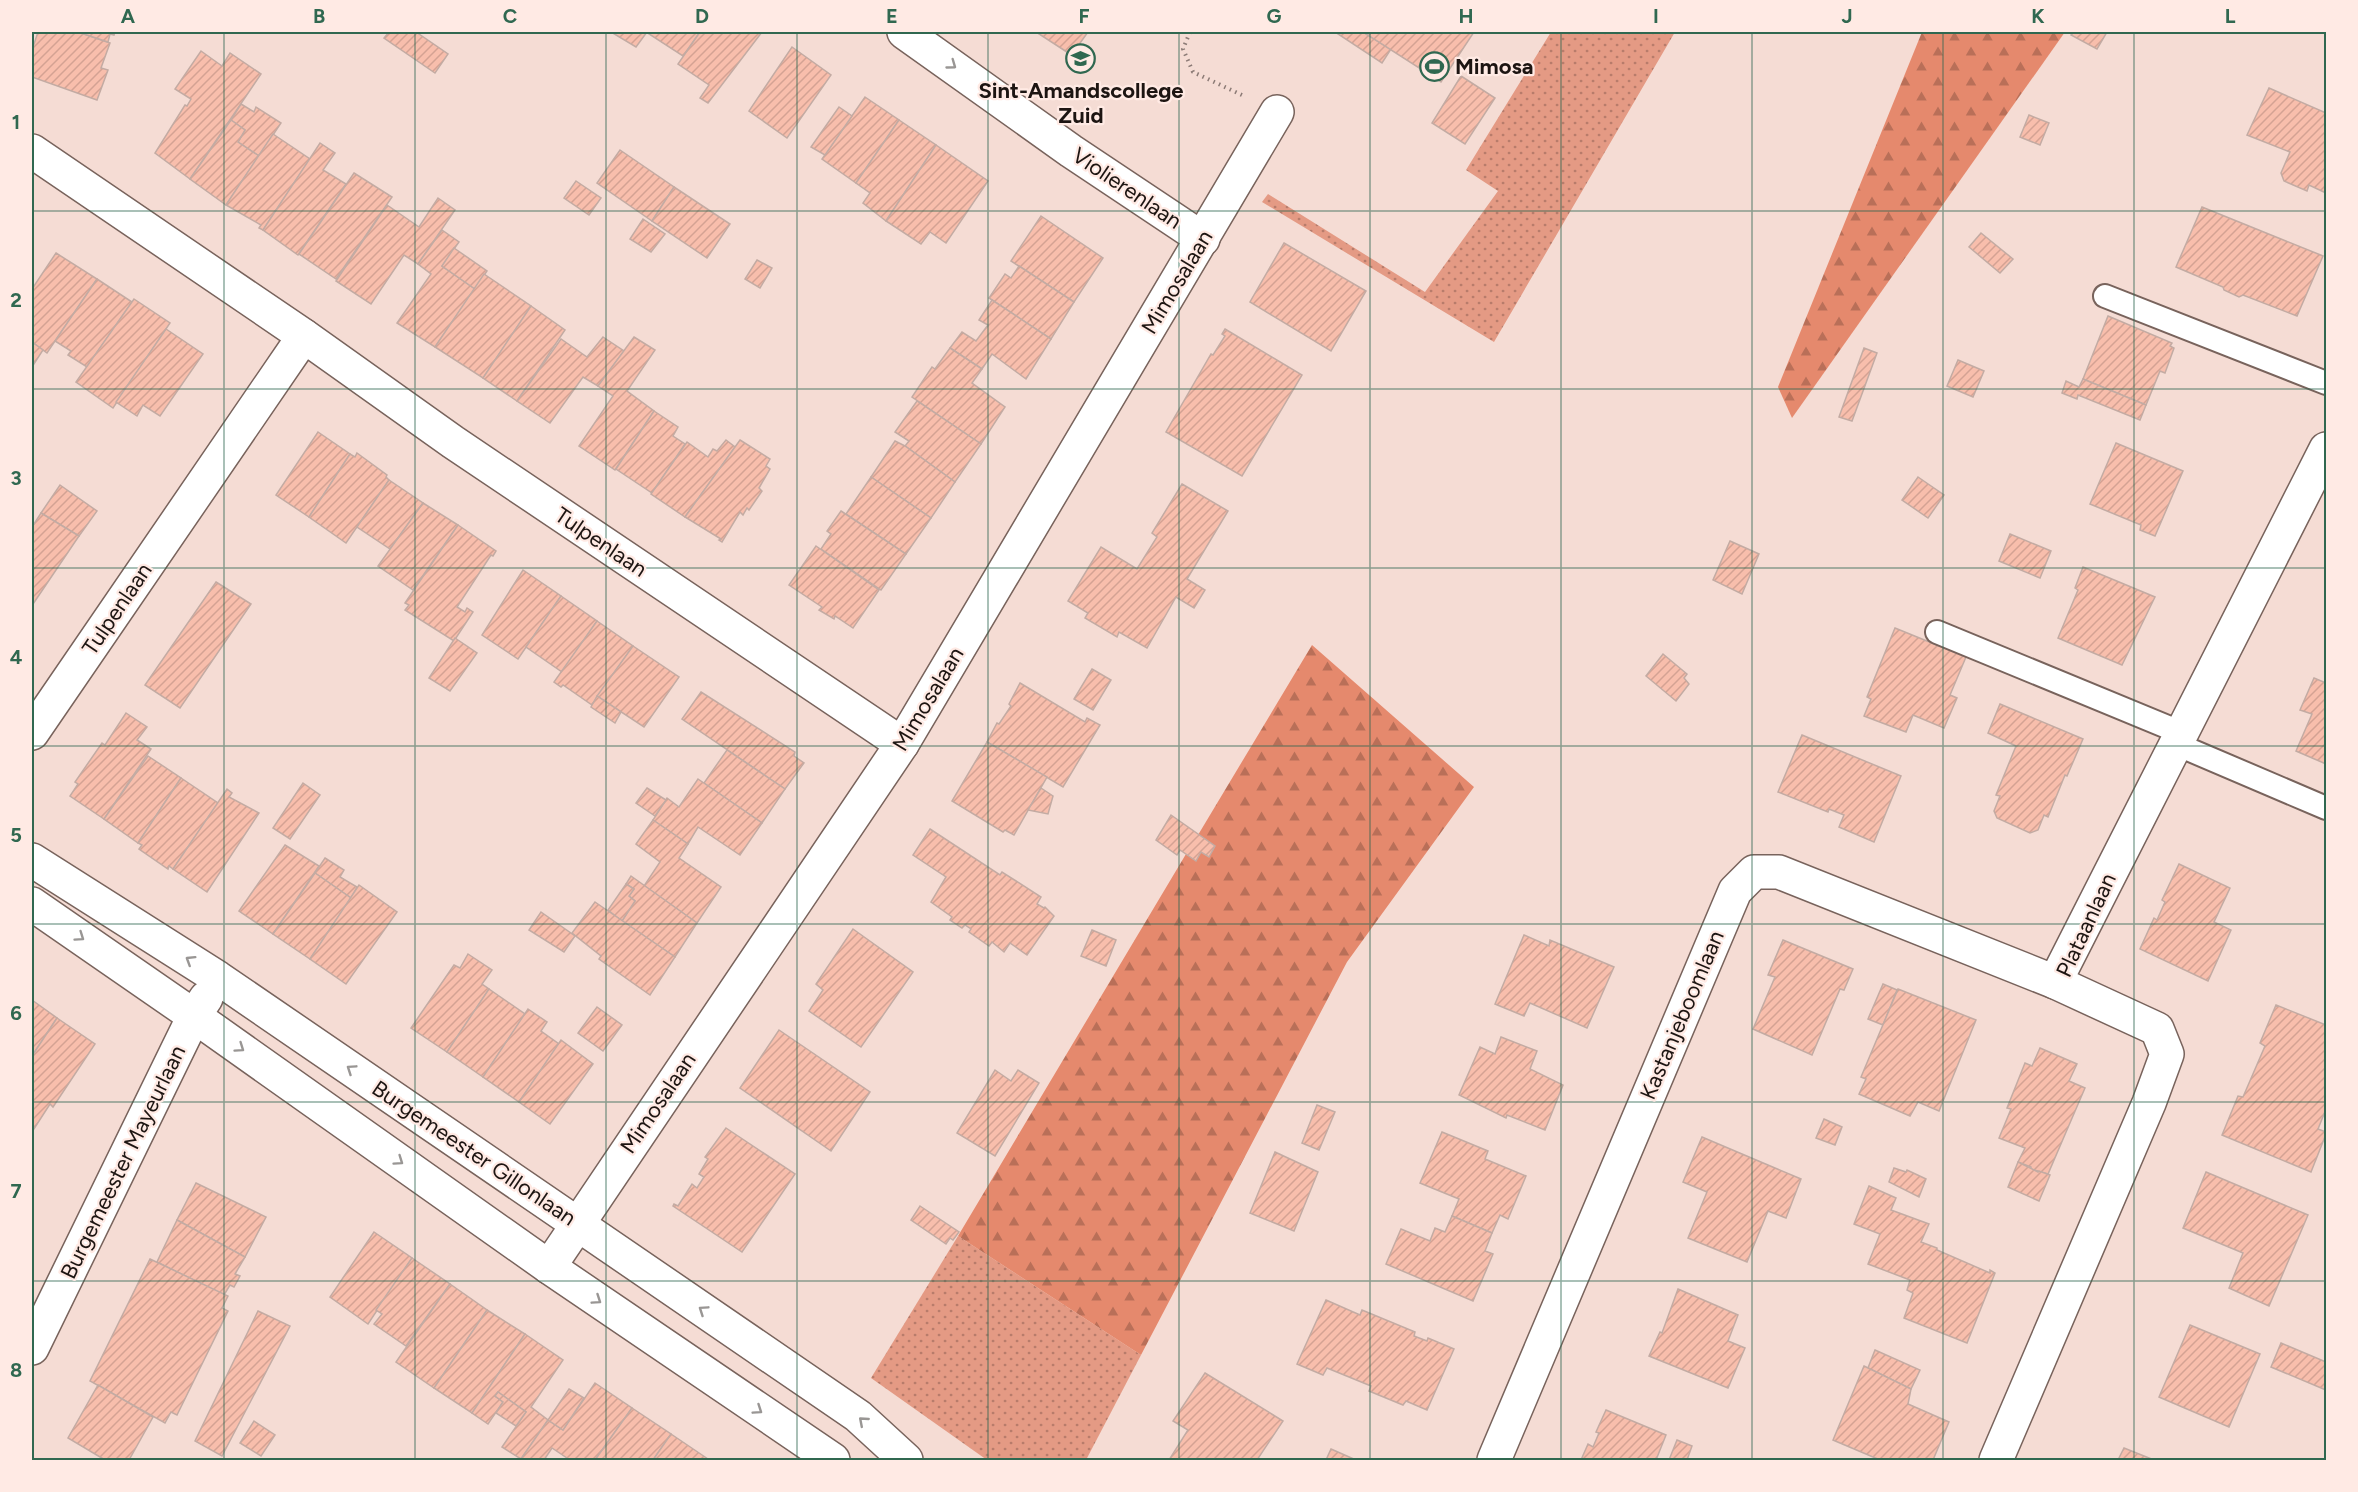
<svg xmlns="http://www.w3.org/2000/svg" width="2358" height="1492" font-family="Figtree,sans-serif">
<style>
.green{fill:url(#green-dots)}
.forest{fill:url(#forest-firs)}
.building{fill:url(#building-hatch);stroke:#c3aba3;stroke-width:1.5}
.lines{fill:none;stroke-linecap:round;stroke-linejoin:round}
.lane-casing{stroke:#78635c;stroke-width:26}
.street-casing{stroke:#78635c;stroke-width:36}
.path{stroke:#8c7b76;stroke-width:4;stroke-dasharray:1.5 4.5;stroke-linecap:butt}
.lane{stroke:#fff;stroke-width:22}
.street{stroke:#fff;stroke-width:33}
.oneway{stroke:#999694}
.grid{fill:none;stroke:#306850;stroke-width:1.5;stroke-opacity:0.55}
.labels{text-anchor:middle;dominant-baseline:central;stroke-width:4.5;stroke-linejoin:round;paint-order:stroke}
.poi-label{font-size:22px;font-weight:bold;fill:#1d1512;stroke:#ffeae4;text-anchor:start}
.street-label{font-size:22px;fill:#1d1512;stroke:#ffeae4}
.neatline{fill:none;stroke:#306850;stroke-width:2}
.grid-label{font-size:20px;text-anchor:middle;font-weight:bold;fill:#306850}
</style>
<defs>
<pattern id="green-dots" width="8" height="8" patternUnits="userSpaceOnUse" patternTransform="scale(1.5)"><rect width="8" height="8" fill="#e49a84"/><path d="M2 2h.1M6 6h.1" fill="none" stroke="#b87c6b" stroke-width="1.8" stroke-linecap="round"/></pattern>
<pattern id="forest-firs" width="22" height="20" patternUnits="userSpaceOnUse" patternTransform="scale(1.5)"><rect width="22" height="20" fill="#e5896d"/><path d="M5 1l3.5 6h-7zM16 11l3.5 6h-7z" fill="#b96f58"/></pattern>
<pattern id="building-hatch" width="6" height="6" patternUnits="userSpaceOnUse" patternTransform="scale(1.5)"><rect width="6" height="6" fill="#f8beac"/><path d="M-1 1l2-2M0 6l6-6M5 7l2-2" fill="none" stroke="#d4a293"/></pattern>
</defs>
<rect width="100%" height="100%" fill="#f5dcd4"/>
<g class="green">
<path d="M1551,32H1675L1494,342L1262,202L1268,194L1425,292L1498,191L1466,170Z"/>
<path d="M958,1236L1141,1355L1086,1460H987L871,1378Z"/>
</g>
<g class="forest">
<path d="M1922,32H2065L1792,418L1778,387Z"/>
<path d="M1312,645L1474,787L1347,962L1141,1355L958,1236L1186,854L1196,861L1201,852L1209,857L1215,846L1198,835Z"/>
</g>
<g class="building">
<path d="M38,32H78L110,43L101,68L108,70L97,100L32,77V50Z"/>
<path d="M78,32H115L114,35L110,34L108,42Z"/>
<path d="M389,32H416L448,54L435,73L384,38Z"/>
<path d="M611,32H647L636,47Z"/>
<path d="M646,32H700L683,56Z"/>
<path d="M700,32H762L708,103L700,98L709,85L678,64Z"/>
<path d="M1036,32H1088L1070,57L1068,56L1070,54Z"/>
<path d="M1335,32H1363L1391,49L1382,63Z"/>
<path d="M1363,32H1474L1441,82Z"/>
<path d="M2073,32H2107L2097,49L2071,35Z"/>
<path d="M792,47L831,75L787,138L749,111Z"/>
<path d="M201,51L222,66L230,53L261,74L190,179L155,153L185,105L187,106L191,99L175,89Z"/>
<path d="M1461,76L1495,98L1465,144L1432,123Z"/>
<path d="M2269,88L2326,113V193L2309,185L2307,191L2284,181L2281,173L2290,152L2247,135Z"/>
<path d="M865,97L899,120L856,183L822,159Z"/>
<path d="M241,104L254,112L256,107L281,123L259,156L238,142L245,130L231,120Z"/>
<path d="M839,107L852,116L825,155L811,147Z"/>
<path d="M2029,115L2049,123L2040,145L2020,137Z"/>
<path d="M231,120L245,130L238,142L259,156L226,205L190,179Z"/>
<path d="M899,120L936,145L886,221L863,203L870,193L856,183Z"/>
<path d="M273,134L310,159L263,230L259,228L261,225L226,205Z"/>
<path d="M320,143L335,153L323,170L346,184L298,255L263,230Z"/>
<path d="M936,145L988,181L946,243L930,232L921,244L886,221Z"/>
<path d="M620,150L674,187L652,221L597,183Z"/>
<path d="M354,173L392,197L336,279L299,254Z"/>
<path d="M576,181L601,198L589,215L564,198Z"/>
<path d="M674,187L730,224L707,258L652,221Z"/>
<path d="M438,198L455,210L418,264L404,255L371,304L336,281L387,205L419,227Z"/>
<path d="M2202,207L2323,256L2297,316L2243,295L2239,297L2224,290L2223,287L2176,267Z"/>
<path d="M1041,216L1103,258L1074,302L1011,261Z"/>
<path d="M643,219L665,234L651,252L630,239Z"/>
<path d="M442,230L459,242L442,266L475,289L435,347L397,323L431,274L418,264Z"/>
<path d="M1981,233L2013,259L2000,273L1969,247Z"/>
<path d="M1284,243L1366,291L1331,351L1250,302Z"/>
<path d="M454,248L487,271L475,289L442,266Z"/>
<path d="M56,253L97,279L47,353L32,342V289Z"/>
<path d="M757,260L772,268L760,288L745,279Z"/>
<path d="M1019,266L1074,302L1051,339L989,298L1005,274L1011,278Z"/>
<path d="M484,274L531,306L483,378L435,347Z"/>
<path d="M97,279L132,302L87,367L68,355L71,351L55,341Z"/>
<path d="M134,299L170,323L113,408L76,382Z"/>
<path d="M992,300L1051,339L1026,379L992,354L982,369L950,348L962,332L976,341L988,325L979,320Z"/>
<path d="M531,306L565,330L517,401L483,378Z"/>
<path d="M2108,316L2172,343L2170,346L2174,348L2165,373L2160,371L2146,405L2083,379Z"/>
<path d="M166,329L203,354L160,416L143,405L137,416L116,402Z"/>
<path d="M1225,329L1302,375L1242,476L1166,432L1211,354L1213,355L1225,336L1222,334Z"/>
<path d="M603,337L624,351L598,386L583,377L550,423L517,401L561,339L587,357Z"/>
<path d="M634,337L655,350L627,391L654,411L615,470L579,446L613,396L598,386Z"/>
<path d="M32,342L43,350L32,367Z"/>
<path d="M950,348L982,369L972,383L1005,407L981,444L912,397L932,367L935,369Z"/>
<path d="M1864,348L1877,353L1852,421L1839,417Z"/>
<path d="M1958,360L1984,371L1973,397L1947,386Z"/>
<path d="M2083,379L2146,405L2140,420L2078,395L2077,399L2062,393L2066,381L2079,387Z"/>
<path d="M917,401L981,444L955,482L905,446L909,441L895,432Z"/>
<path d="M654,411L678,427L673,436L685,444L652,493L616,469Z"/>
<path d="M318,432L350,454L309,517L276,495Z"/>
<path d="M726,440L735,447L685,517L651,494L687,442L708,457L713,449L717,451Z"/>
<path d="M740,440L770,459L766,466L770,469L759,488L762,491L749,510L747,508L743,515L740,512L722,542L719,540L721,539L685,517Z"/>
<path d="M895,441L905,446L955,482L931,518L871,477Z"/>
<path d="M2116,443L2183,471L2155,536L2140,530L2141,525L2090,504Z"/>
<path d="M357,453L387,475L386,477L389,480L346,543L309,517L350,454L355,457Z"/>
<path d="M871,477L931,518L906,554L846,514Z"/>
<path d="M1918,477L1944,495L1928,518L1902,500Z"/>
<path d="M389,480L423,503L390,549L357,527Z"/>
<path d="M1182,484L1228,511L1187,579L1205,590L1194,608L1176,597L1147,648L1119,632L1117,637L1085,618L1088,613L1068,601L1101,547L1137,569L1157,537L1152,533Z"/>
<path d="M60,485L97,511L79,536L41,513Z"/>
<path d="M423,503L458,525L413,590L378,566Z"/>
<path d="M841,511L906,554L881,590L821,549L831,534L827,531Z"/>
<path d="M41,513L79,536L33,604L32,527Z"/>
<path d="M458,525L496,551L493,556L491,555L457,607L465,612L467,608L473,612L454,641L405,610L409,605L405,603Z"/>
<path d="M2010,534L2051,551L2040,578L1999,561Z"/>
<path d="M1730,541L1759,554L1742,594L1713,580Z"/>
<path d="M816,546L879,590L853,628L835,616L834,619L819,610L822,607L789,585Z"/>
<path d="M2083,567L2155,597L2122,665L2058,638L2078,590L2075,588Z"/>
<path d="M523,570L561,596L518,659L482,635Z"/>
<path d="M216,582L251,604L180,708L145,685Z"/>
<path d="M561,596L597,621L562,672L526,647Z"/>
<path d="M597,621L633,646L592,705L563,685L561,687L554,682Z"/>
<path d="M1895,628L1966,657L1950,695L1957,698L1944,728L1913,715L1906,732L1864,716L1871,699L1867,697Z"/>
<path d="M455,638L477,653L450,691L429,678Z"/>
<path d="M633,646L679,677L644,727L597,696Z"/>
<path d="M1663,654L1687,674L1684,678L1689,684L1676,701L1646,676Z"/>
<path d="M1092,669L1111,680L1093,710L1074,699Z"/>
<path d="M2314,678L2326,683V764L2296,751L2312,714L2300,710Z"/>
<path d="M1020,683L1085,722L1087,718L1100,725L1063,787L987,742L997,723L999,724L1011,706L1009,704Z"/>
<path d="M701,692L795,752L794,756L804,763L785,789L682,719Z"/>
<path d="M597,696L621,712L615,723L591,707Z"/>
<path d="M2000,704L2083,739L2067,776L2065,775L2048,817L2044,815L2038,830L2030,833L1997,818L1994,811L2000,796L1996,795L2016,746L1988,733Z"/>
<path d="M126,713L147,727L137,740L151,749L104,819L70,796L78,784L75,782L102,743L105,745Z"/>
<path d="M1802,735L1901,776L1874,842L1839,827L1844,815L1829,809L1828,812L1778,792Z"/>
<path d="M987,742L1047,777L1014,835L1005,830L1003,832L952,801Z"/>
<path d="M727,750L785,789L762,823L704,783Z"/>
<path d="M148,756L181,778L138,843L104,819Z"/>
<path d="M181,778L218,803L173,869L169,866L168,869L139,849L142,845L138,843Z"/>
<path d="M698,779L762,823L740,855L698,827L688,844L653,820L667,798L679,807Z"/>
<path d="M303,783L320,795L290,839L273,828Z"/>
<path d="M647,788L666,800L655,816L636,803Z"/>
<path d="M1041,788L1053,796L1048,814L1028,810Z"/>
<path d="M227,789L232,793L229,797L259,813L207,892L173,869Z"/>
<path d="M1171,815L1215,846L1209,857L1201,852L1196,861L1180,850L1177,855L1156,840Z"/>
<path d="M653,820L688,844L679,858L721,887L697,923L644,886L660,862L636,844Z"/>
<path d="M930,829L1000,875L1002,872L1041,897L1037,904L1044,908L1045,907L1054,916L1027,955L1010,943L1004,952L992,942L989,946L969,932L971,929L965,925L962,928L950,920L952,917L931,902L946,877L913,855Z"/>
<path d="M285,845L319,866L273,934L239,911Z"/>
<path d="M325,858L344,870L340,877L357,887L351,898L315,873Z"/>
<path d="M2179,864L2230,888L2214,922L2231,930L2208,981L2140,949L2154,918L2157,920L2165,902L2162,900Z"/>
<path d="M315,873L351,898L310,959L273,934Z"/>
<path d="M631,876L697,923L675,957L622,921L635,901L629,896L634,889L626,884Z"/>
<path d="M626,884L634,889L629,896L635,901L622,921L608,910Z"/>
<path d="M359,885L397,912L346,984L310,959Z"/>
<path d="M595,902L675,957L650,995L599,959L601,956L572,933Z"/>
<path d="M541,912L575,936L564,952L529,930Z"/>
<path d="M853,929L913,972L861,1047L809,1011L823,990L816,984Z"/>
<path d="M1092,930L1116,940L1106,966L1081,956Z"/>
<path d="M1524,935L1549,946L1550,940L1614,967L1587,1028L1530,1003L1524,1016L1495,1004Z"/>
<path d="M1783,940L1853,969L1844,990L1840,989L1812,1055L1753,1029L1775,977L1768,975Z"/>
<path d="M468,954L492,970L482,984L489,989L447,1052L411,1028L454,965L460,968Z"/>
<path d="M1883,984L1897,990L1883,1025L1868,1019Z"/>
<path d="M489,989L525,1014L483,1077L447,1052Z"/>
<path d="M1898,989L1976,1020L1939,1111L1918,1102L1910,1116L1859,1094L1866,1079L1861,1077Z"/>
<path d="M32,1000L57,1018L32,1056Z"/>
<path d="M2276,1005L2326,1025V1109L2318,1129L2326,1132V1134L2311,1172L2222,1135L2238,1096L2243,1097L2265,1046L2260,1043Z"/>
<path d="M597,1007L622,1025L603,1051L578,1033Z"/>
<path d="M528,1009L547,1022L541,1031L559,1044L519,1102L483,1077Z"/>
<path d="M57,1018L95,1044L53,1107L50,1104L32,1132V1056Z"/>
<path d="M779,1030L870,1092L831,1151L740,1088Z"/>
<path d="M1501,1037L1537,1051L1530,1069L1563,1085L1545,1130L1507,1115L1506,1118L1459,1095L1480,1047L1495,1054Z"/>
<path d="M561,1040L593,1064L550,1124L519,1102Z"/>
<path d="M2040,1048L2077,1064L2069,1081L2085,1088L2048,1174L2031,1169V1167L2018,1162L2025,1148L1999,1138L2011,1109L2007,1108L2025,1063L2032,1066Z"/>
<path d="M995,1070L1011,1081L1018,1070L1039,1083L995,1156L957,1133Z"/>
<path d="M1317,1105L1335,1112L1319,1150L1302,1143Z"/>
<path d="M1824,1119L1842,1127L1835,1145L1816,1138Z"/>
<path d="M726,1128L795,1174L742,1252L673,1206L674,1204L678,1206L692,1184L697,1188L704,1177L699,1174L708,1159L705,1157Z"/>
<path d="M1442,1132L1488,1151L1485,1159L1526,1176L1508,1219L1500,1215L1492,1233L1452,1216L1459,1199L1420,1183Z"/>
<path d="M1702,1137L1801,1179L1786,1218L1768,1211L1747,1262L1688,1238L1707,1192L1683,1182Z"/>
<path d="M1275,1152L1318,1172L1294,1231L1250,1213Z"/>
<path d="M2018,1162L2038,1172L2039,1171L2050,1175L2039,1201L2008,1187Z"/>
<path d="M1894,1168L1906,1172L1907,1170L1926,1179L1919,1197L1889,1182Z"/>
<path d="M2206,1172L2308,1215L2269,1306L2229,1288L2243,1253L2183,1228Z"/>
<path d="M196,1183L266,1217L245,1257L177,1220Z"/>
<path d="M1869,1186L1896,1198L1891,1210L1929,1224L1921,1242L1937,1248V1250L1990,1273V1270L1995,1273L1967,1343L1904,1318L1913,1293L1907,1290L1910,1280L1868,1264L1880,1234L1854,1224Z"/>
<path d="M920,1206L959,1232L953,1240L950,1238L946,1244L911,1220Z"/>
<path d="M1452,1216L1492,1233L1485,1251L1493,1254L1473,1301L1386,1264L1401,1229L1430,1241L1435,1228L1445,1232Z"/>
<path d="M177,1220L245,1257L235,1274L240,1276L234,1287L230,1285L224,1295L157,1262Z"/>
<path d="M374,1232L412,1258L368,1324L330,1297Z"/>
<path d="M412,1258L450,1284L406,1346L374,1324L382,1314L376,1310Z"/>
<path d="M150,1259L228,1296L222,1308L228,1311L177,1415L171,1412L165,1423L90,1381Z"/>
<path d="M450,1284L487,1310L434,1388L396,1362Z"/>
<path d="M1678,1289L1738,1315L1728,1341L1745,1348L1728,1388L1649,1356L1660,1332L1662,1333Z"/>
<path d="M1326,1300L1360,1315L1362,1310L1415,1332L1414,1336L1427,1341L1428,1338L1454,1349L1427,1410L1406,1401L1403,1405L1369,1391L1371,1386L1327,1368L1323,1375L1297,1364Z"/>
<path d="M487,1310L525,1334L472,1413L434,1388Z"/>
<path d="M258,1311L290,1326L222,1456L195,1441Z"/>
<path d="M2190,1325L2260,1354L2229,1427L2159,1397Z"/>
<path d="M525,1334L563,1360L531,1407L548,1420L521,1459L502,1447L526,1412L498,1392L495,1396L503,1402L488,1424L472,1413Z"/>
<path d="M2281,1343L2326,1362V1390L2271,1367Z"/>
<path d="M1875,1350L1920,1370L1911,1389L1868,1368Z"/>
<path d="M1864,1366L1911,1389L1908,1404L1949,1422L1933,1460H1880L1833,1440Z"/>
<path d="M1205,1373L1283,1421L1257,1460H1169L1188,1430L1173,1421Z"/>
<path d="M595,1383L632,1408L595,1460H570L552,1448L544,1460H517L519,1458L521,1459L548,1420L563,1430Z"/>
<path d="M98,1385L153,1417L129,1460H105L68,1438Z"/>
<path d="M569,1389L584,1398L563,1430L548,1420Z"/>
<path d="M498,1392L526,1412L516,1426L496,1413L503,1402L495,1396Z"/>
<path d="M632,1408L671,1434L653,1460H595Z"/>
<path d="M1606,1410L1666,1435L1656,1460H1581L1588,1444L1593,1447L1599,1433L1596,1432Z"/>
<path d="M254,1421L275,1435L261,1456L240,1443Z"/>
<path d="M671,1434L708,1459L707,1460H653Z"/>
<path d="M1677,1440L1692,1446L1687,1460H1669Z"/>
<path d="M2124,1448L2154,1460H2118Z"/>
<path d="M1331,1449L1356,1460H1326Z"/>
</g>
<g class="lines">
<defs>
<g id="lane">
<path d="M2105,296L2326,383"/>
<path d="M1937,632L2182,733"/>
<path d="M2176,744L2326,808"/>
</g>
<g id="street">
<path d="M904,32L1071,151L1203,239"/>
<path d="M32,151L304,336L453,442L902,744"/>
<path d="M32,733L304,336"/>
<path d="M32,860L218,978L858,1416L906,1460"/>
<path d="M32,904L194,1016L549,1267L833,1460"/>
<path d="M549,1267L902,744L1277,112"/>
<path d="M32,1348L194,1016L206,998"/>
<path d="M1494,1460L1735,891L1754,872H1779L2055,982"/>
<path d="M1996,1460L2149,1103L2167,1054L2157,1029L2055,982L2326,449"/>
</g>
</defs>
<use href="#lane" class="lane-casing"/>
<use href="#street" class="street-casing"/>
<path class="path" d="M1190,32L1183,49L1193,72L1244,96"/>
<use href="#lane" class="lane"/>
<use href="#street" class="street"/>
</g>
<defs><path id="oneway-chevron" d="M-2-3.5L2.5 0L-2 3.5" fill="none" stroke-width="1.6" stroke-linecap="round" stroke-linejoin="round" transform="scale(1.5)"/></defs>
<g class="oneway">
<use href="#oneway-chevron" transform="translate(952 65) rotate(36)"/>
<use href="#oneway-chevron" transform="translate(80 937) rotate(35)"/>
<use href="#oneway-chevron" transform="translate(190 960) rotate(-148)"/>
<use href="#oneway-chevron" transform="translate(240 1048) rotate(35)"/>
<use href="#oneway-chevron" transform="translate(351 1069) rotate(-146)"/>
<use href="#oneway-chevron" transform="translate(399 1161) rotate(35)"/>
<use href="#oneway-chevron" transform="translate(597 1300) rotate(34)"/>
<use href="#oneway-chevron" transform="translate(703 1310) rotate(-146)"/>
<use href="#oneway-chevron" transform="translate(758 1410) rotate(34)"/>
<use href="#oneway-chevron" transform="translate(863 1421) rotate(-139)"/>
</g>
<path class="grid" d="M224,32V1460M415,32V1460M606,32V1460M797,32V1460M988,32V1460M1179,32V1460M1370,32V1460M1561,32V1460M1752,32V1460M1943,32V1460M2134,32V1460M32,211H2326M32,389H2326M32,568H2326M32,746H2326M32,924H2326M32,1102H2326M32,1281H2326"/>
<defs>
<symbol id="school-ring" viewBox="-11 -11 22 22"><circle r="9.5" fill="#ffeae4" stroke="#306850" stroke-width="1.5"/><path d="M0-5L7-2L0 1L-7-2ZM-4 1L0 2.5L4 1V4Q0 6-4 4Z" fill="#306850"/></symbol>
<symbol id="stadium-ring" viewBox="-11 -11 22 22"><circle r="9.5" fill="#ffeae4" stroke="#306850" stroke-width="1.5"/><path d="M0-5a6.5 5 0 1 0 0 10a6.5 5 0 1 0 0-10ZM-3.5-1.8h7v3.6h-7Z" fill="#306850"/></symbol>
</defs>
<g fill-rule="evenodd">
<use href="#school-ring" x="1064" y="42" width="33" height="33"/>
<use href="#stadium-ring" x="1418" y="50" width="33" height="33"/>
</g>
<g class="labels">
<g class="poi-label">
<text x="1455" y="66">Mimosa</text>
<text x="1081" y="90" text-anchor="middle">Sint-Amandscollege<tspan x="1081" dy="25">Zuid</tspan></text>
</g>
<g class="street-label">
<text transform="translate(1127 188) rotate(34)">Violierenlaan</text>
<text transform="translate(1177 282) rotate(-59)">Mimosalaan</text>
<text transform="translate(601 542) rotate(34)">Tulpenlaan</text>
<text transform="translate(117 609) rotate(-56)">Tulpenlaan</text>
<text transform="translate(928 699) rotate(-59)">Mimosalaan</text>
<text transform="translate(2086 925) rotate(-65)">Plataanlaan</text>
<text transform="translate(1682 1015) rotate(-67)">Kastanjeboomlaan</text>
<text transform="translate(658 1103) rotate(-56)">Mimosalaan</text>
<text transform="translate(474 1153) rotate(34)">Burgemeester Gillonlaan</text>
<text transform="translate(123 1162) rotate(-64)">Burgemeester Mayeurlaan</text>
</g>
</g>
<rect width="2358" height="1492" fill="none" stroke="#ffeae4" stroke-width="66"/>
<rect x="33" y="33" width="2292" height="1426" class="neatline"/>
<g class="grid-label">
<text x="128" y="23">A</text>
<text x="319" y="23">B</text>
<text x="510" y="23">C</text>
<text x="702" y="23">D</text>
<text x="892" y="23">E</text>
<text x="1084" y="23">F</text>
<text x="1274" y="23">G</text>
<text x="1466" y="23">H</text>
<text x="1656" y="23">I</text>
<text x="1847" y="23">J</text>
<text x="2038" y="23">K</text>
<text x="2230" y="23">L</text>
<text x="16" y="129">1</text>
<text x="16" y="307">2</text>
<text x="16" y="485">3</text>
<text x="16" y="664">4</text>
<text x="16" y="842">5</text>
<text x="16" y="1020">6</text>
<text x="16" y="1198">7</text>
<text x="16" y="1377">8</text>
</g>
</svg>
